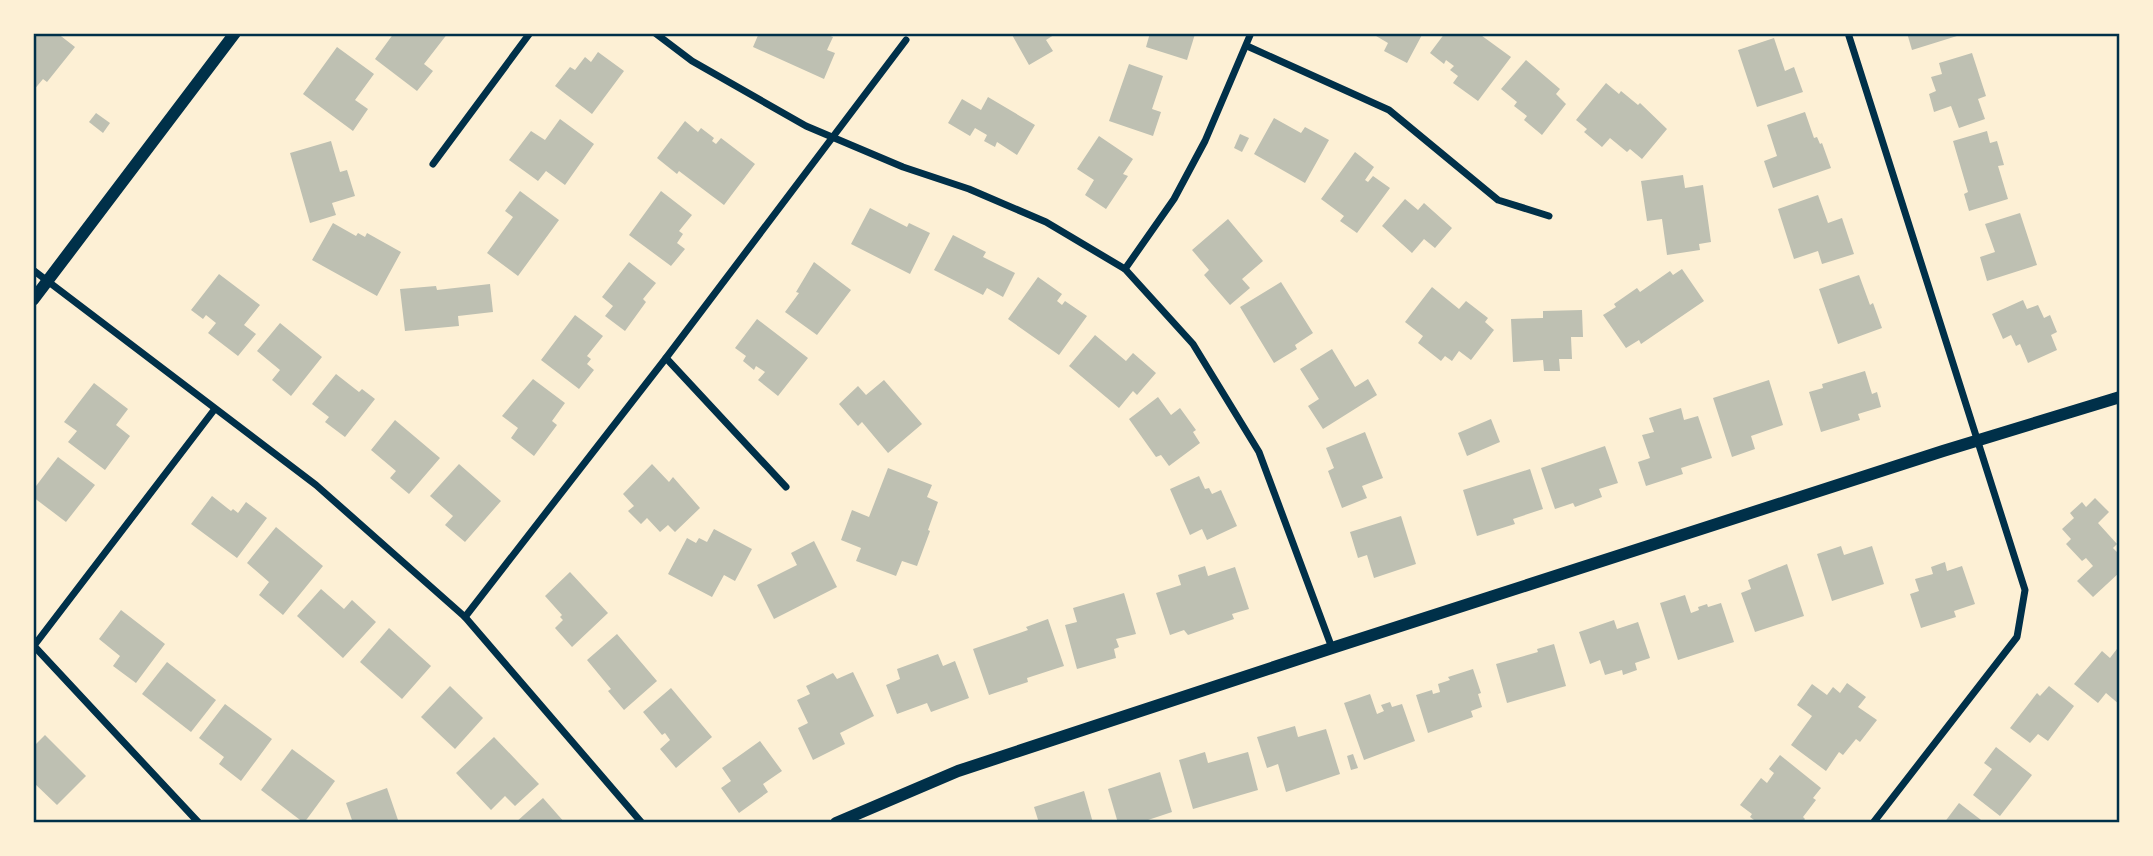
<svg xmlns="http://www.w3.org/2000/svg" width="2153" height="856" font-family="'IBM Plex Sans',sans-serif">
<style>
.building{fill:#bec0b2}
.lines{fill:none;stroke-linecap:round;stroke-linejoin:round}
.minor{stroke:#003049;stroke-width:7}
.tertiary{stroke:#003049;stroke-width:12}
.neatline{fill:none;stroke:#003049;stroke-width:2.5}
</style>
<rect width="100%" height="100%" fill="#fdf0d5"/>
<g class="building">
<path d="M36,33H57L75,47L47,82L43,79L33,91V37Z"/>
<path d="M394,33H448L424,64L433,71L417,91L375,59Z"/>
<path d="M759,33H823L833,37L827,50L835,53L824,79L753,47Z"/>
<path d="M1011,33H1057L1046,40L1053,51L1029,65Z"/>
<path d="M1150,33L1195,34L1187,60L1146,47Z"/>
<path d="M1371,33H1423L1407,63L1384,51L1388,43Z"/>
<path d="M1445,33H1478L1511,57L1478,101L1453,83L1458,76L1450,70L1454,66L1446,60L1444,64L1430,53Z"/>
<path d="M1907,33H1956L1957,36L1912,50Z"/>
<path d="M1774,38L1785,71L1794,67L1803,92L1757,107L1738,50Z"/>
<path d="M337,47L374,74L355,100L368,109L353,131L303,94Z"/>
<path d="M598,52L624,71L592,114L555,86L570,67L575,70L585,57L591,62Z"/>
<path d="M1972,53L1986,96L1978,99L1985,119L1959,128L1951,106L1934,112L1929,94L1936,91L1931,77L1942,74L1939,63Z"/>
<path d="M1526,60L1560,89L1556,94L1566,104L1542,135L1524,120L1527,116L1514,106L1517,102L1501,89Z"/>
<path d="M1129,64L1163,76L1152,109L1161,112L1153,136L1109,121Z"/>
<path d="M1606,83L1619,94L1621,91L1638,105L1640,103L1667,129L1642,159L1630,149L1627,152L1610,138L1602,147L1584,132L1587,129L1576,120Z"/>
<path d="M988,97L1035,125L1017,155L997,142L995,147L984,141L987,135L975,128L970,136L948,123L962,99L981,110Z"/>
<path d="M1805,112L1814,138L1817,137L1820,144L1822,143L1831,168L1773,188L1764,161L1777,156L1767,125Z"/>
<path d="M96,113L110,123L103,133L89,122Z"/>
<path d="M1274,118L1301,133L1305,127L1329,140L1305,183L1254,154Z"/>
<path d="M560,119L594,144L565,185L546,171L538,181L509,160L531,131L545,140Z"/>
<path d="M685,121L698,132L701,128L714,138L712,141L716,144L721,138L755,164L724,205L679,171L677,174L657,158Z"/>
<path d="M1987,131L1990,143L1997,141L2004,165L1998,166L2008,199L1969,211L1964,194L1968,192L1953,141Z"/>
<path d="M1240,134L1249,138L1242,152L1234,148Z"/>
<path d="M1099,136L1133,159L1123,174L1128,176L1106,209L1085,195L1094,180L1077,169Z"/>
<path d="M331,141L340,172L347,170L355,196L332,203L336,215L310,223L290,153Z"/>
<path d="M1355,152L1374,167L1365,180L1368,182L1373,176L1390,188L1357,233L1340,221L1344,216L1321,199Z"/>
<path d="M1683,175L1685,188L1703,185L1711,242L1699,244L1700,250L1667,255L1662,219L1647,221L1641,181Z"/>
<path d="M520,191L559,220L518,276L487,253L513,217L505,211Z"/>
<path d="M661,191L692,215L679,231L683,234L677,243L685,249L671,266L629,235Z"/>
<path d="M1818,195L1828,223L1842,218L1854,254L1822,264L1818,251L1794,259L1778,209Z"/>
<path d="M1405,199L1418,210L1424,203L1452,228L1435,248L1424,239L1412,253L1382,226Z"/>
<path d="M870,208L907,227L909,223L930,233L910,274L851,244Z"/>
<path d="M2020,213L2037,265L1987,281L1980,257L1995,252L1985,224Z"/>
<path d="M1228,219L1263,261L1242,279L1250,288L1230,305L1204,275L1209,270L1192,250Z"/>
<path d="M333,223L356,236L358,233L365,237L367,233L401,252L377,296L312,260Z"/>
<path d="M953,235L986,252L983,257L1015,273L1003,297L987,288L983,295L934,270Z"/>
<path d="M629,262L656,283L643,299L646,302L625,331L605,316L613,306L602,297Z"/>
<path d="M814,262L851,290L817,335L785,312L799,293L796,292Z"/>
<path d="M1682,269L1704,301L1641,344L1639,340L1626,348L1603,315L1616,307L1614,304L1637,288L1640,292L1670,271L1673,275Z"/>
<path d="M219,274L260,305L244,325L256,334L238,356L208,333L216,323L206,315L203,319L191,310Z"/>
<path d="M1859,275L1870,305L1873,303L1882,328L1838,344L1819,289Z"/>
<path d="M1038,277L1062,294L1057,301L1062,305L1065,301L1087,316L1059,355L1008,319Z"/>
<path d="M1281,282L1313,333L1295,345L1297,349L1274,363L1240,307Z"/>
<path d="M490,284L493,312L458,316L459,326L405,331L400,289L436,286L437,290Z"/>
<path d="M1432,287L1459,309L1466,301L1488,318L1485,322L1494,330L1471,360L1459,351L1452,361L1445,356L1441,361L1418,343L1423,336L1405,322Z"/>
<path d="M2023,300L2027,309L2038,305L2044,318L2050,315L2057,332L2051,335L2057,350L2028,363L2020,344L2016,346L2011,335L2003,339L1992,314Z"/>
<path d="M1582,310L1583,337H1571L1572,359H1559L1560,371H1544L1543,360L1513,362L1511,319L1543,318V311Z"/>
<path d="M575,315L603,336L587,356L591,359L587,364L594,370L579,389L541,360Z"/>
<path d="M757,319L808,358L778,396L758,380L765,372L756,366L754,370L743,361L746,356L735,348Z"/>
<path d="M280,323L322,357L291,396L272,380L280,370L257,351Z"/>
<path d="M1095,335L1126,361L1133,353L1156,373L1137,395L1133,391L1119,408L1069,366Z"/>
<path d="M1332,349L1355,387L1368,379L1377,395L1323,429L1308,406L1319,399L1300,369Z"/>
<path d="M1865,371L1872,394L1877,392L1881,407L1858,414L1860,420L1821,432L1809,392L1823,388L1822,384Z"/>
<path d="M336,374L359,392L362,389L375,399L345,437L325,422L329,417L312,404Z"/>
<path d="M533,379L565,403L552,421L557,425L534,456L511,438L518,428L502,416Z"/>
<path d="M884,380L922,424L888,453L862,422L858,426L839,404L858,386L866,395Z"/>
<path d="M1769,380L1783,425L1751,436L1755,449L1732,457L1713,398Z"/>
<path d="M94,383L128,409L116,425L130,436L105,470L68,442L77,431L64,422Z"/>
<path d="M1158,397L1171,415L1180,408L1196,430L1193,432L1200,443L1169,466L1161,455L1156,457L1129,419Z"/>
<path d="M1681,408L1684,420L1698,416L1712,458L1681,468L1683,474L1646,486L1638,462L1650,458L1642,435L1654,432L1649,418Z"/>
<path d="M1491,419L1500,442L1467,456L1458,433Z"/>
<path d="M395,420L440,458L409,494L390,478L396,471L371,450Z"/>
<path d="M1365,432L1383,478L1362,486L1367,498L1342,508L1328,471L1334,468L1326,448Z"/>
<path d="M1605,446L1618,483L1599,489L1602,497L1575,507L1573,503L1555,509L1541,468Z"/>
<path d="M58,457L95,485L66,522L33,497V490Z"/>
<path d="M459,464L501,501L465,542L445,525L453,516L430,496Z"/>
<path d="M652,464L669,482L673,477L700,508L675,532L668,525L660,532L647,518L641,524L628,511L634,506L623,494Z"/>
<path d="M888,468L932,485L927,497L938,502L928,530L930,531L917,566L902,561L896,576L856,561L861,548L841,540L852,510L869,517Z"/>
<path d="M1530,469L1543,509L1513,519L1515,524L1477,536L1463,490Z"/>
<path d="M1199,476L1205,489L1209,488L1212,494L1221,490L1237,526L1207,540L1202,529L1190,535L1170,489Z"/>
<path d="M212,496L231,511L233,509L238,513L246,502L267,518L237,558L191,524Z"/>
<path d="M2095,498L2109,512L2098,523L2117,544L2113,548L2120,555V572L2093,597L2077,581L2093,566L2086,558L2082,561L2066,544L2071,539L2062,529L2074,518L2070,513L2082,502L2086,507Z"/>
<path d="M1401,516L1416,564L1374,578L1367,555L1358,558L1350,532Z"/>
<path d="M276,527L323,566L283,615L259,595L269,582L247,563Z"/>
<path d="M714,529L752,549L735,581L724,575L712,597L668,574L687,538L696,543L699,538L707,542Z"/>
<path d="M814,541L837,587L774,619L757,585L797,565L791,553Z"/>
<path d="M1841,546L1844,555L1872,546L1884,584L1832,601L1817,554Z"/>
<path d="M1945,562L1947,571L1962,566L1975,604L1954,611L1956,617L1921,628L1910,594L1919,591L1915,579L1933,574L1931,567Z"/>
<path d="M1787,564L1804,616L1755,632L1741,593L1751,589L1748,580Z"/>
<path d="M1205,566L1208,576L1235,567L1249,609L1232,614L1234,619L1188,635L1184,630L1170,635L1156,593L1181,585L1178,575Z"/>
<path d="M570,572L608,613L572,647L555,628L563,620L560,617L562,615L545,596Z"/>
<path d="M321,589L344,609L352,600L376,622L343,658L297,616Z"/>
<path d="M1124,593L1136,634L1116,639L1119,647L1114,649L1116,658L1077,669L1065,625L1077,622L1073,608Z"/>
<path d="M1685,595L1691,613L1699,610L1698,607L1707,604L1708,607L1721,603L1734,642L1678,660L1660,603Z"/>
<path d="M121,610L165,644L136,683L113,666L120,656L99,639Z"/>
<path d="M1048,619L1064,666L1027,678L1028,682L989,695L973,649L1028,630L1026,627Z"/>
<path d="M1614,620L1617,629L1638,622L1650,658L1635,663L1637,670L1623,675L1622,670L1605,675L1600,660L1590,664L1579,632Z"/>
<path d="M389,628L431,666L402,699L360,662Z"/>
<path d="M617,634L657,681L624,710L608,691L611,689L587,660Z"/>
<path d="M1554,644L1566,686L1507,703L1496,664L1538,652L1537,649Z"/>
<path d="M2120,645V705L2106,693L2098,703L2074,684L2102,651L2110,658Z"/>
<path d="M938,654L943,666L955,661L969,698L931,712L927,703L897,714L886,685L900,679L897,669Z"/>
<path d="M167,662L216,700L191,732L142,694Z"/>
<path d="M1473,669L1481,693L1478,694L1482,707L1471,711L1473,717L1428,733L1416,695L1432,690L1433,694L1440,692L1438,684L1450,680L1448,677Z"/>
<path d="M853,672L874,716L840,733L845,744L813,760L798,728L808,723L797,700L810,694L806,686L833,673L837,679Z"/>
<path d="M1847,683L1866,697L1858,707L1877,720L1860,742L1856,739L1843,755L1839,752L1826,771L1791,745L1812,716L1797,705L1812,684L1827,695L1833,687L1840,693Z"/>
<path d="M450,686L483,718L455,749L421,717Z"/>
<path d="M2049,686L2074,706L2048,741L2038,734L2030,743L2010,728L2037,693L2040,696Z"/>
<path d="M671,688L712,737L676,768L660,749L670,740L665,733L662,735L643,712Z"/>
<path d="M1370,694L1377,714L1384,711L1381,705L1390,702L1392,707L1402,704L1415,741L1364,760L1344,703Z"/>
<path d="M225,704L272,739L241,781L219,764L224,757L199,738Z"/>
<path d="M1295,726L1298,737L1326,729L1340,774L1286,792L1278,764L1267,768L1257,737Z"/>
<path d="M45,735L86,776L57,805L33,782V747Z"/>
<path d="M494,737L539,784L515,806L505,796L491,810L456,773Z"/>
<path d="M760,741L782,771L763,784L768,792L739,813L721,788L731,781L722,768Z"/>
<path d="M1996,747L2032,775L2000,816L1973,795L1992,769L1984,763Z"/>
<path d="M292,749L335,781L304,823L261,790Z"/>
<path d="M1205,752L1208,763L1248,752L1258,790L1193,809L1179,760Z"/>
<path d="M1353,754L1358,768L1351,770L1347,756Z"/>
<path d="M1780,755L1821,788L1813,798L1816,800L1803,817L1805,819L1802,823H1758L1750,817L1752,814L1740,805L1761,778L1767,783L1774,773L1769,769Z"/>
<path d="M1160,772L1172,812L1139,823H1118L1108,789Z"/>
<path d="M387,788L399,823H353L346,803Z"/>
<path d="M1084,791L1093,823H1039L1034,807Z"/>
<path d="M543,798L565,823H515Z"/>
<path d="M1959,803L1985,823H1944Z"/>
</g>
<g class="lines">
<g class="minor">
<path d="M655,33L692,61L806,126L903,167L969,189L1046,222L1125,269L1193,344L1259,452L1332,648"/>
<path d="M1848,33L2025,590L2017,637L1873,823"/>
<path d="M1247,46L1389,110L1498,200L1549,216"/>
<path d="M433,164L530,33"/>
<path d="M1125,269L1174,199L1205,141L1251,33"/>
<path d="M33,270L316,485L465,617L642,823"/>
<path d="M666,358L786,487"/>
<path d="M465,617L666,358L906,40"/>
<path d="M34,646L199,823"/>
<path d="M33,647L214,410"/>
</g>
<g class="tertiary">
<path d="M33,300L235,33"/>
<path d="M836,823L958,771L1332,648L1943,451L2120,397"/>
</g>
</g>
<rect width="2153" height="856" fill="none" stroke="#fdf0d5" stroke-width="70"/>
<rect x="35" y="35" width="2083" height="786" class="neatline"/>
</svg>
